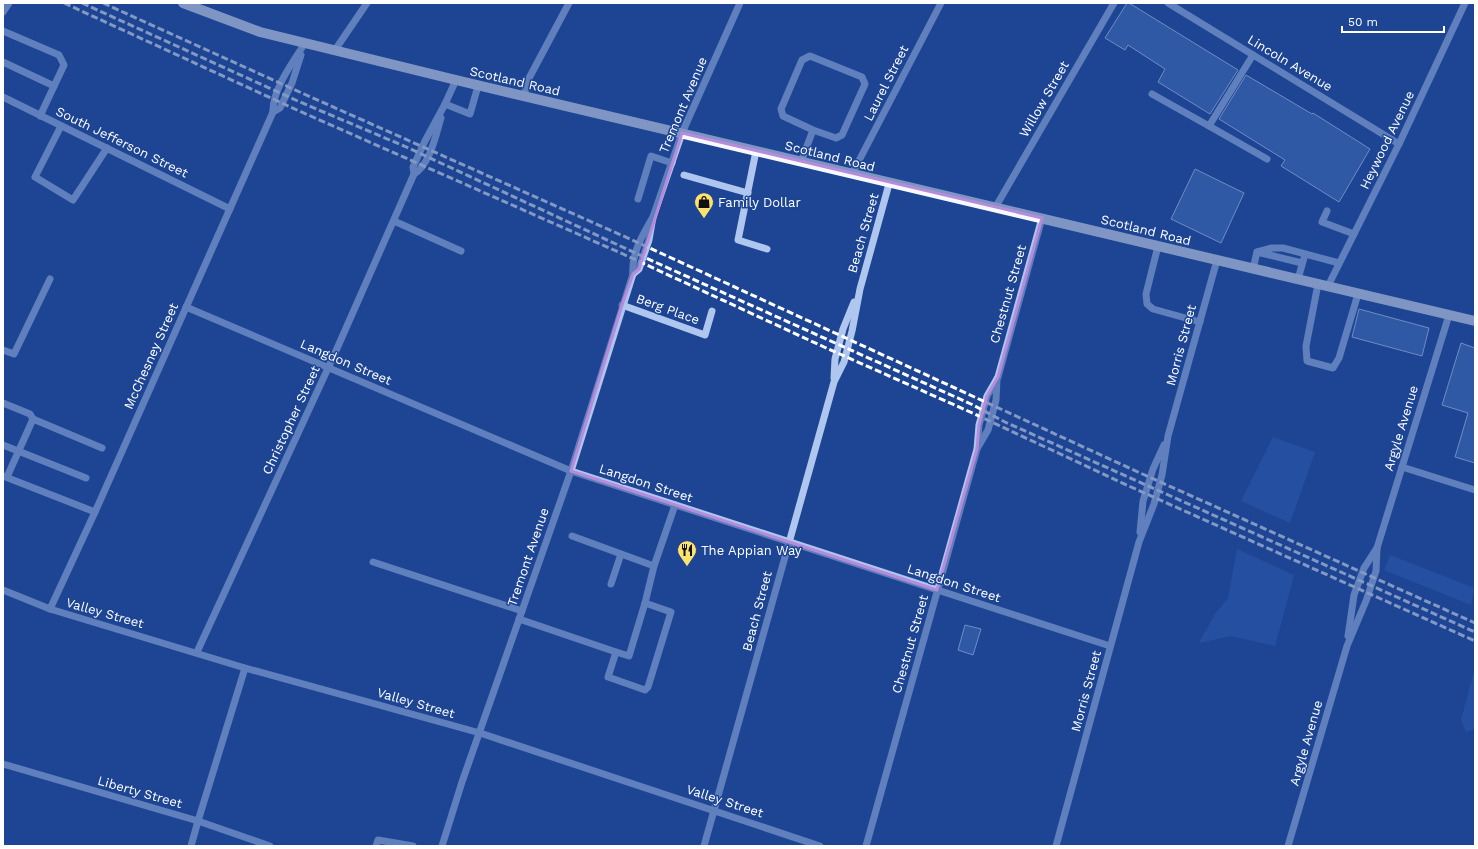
<svg xmlns="http://www.w3.org/2000/svg" width="1478" height="849" font-family="'Work Sans',sans-serif">
<style>
.green{fill:#305eb1}
.building{fill:#456fba;stroke:#d5e2fa}
.lines{fill:none;stroke-linecap:round;stroke-linejoin:round}
.minor{stroke:#afc6ef;stroke-width:7}
.major{stroke:#f7f9ff;stroke-width:10}
.rail{stroke:#fff;stroke-width:3;stroke-dasharray:7 3;stroke-linecap:butt}
.marked{fill:none;stroke:#b68bdc;stroke-width:3;stroke-linejoin:round}
.labels{text-anchor:middle;dominant-baseline:central;stroke-width:3;stroke-linejoin:round;paint-order:stroke}
.street-label{font-size:13px;fill:#fff;stroke:#1d4594}
.poi-label{font-size:13px;fill:#fff;stroke:#1d4594;text-anchor:start}
</style>
<rect width="100%" height="100%" fill="#1d4594"/>
<g class="green">
<path d="M1273,437L1315,452L1290,523L1241,501Z"/>
<path d="M1237,549L1294,575L1275,646L1231,636L1199,643L1215,614L1228,598Z"/>
<path d="M1390,555L1474,588L1471,605L1384,570Z"/>
<path d="M1475,668V729L1466,732L1461,720Z"/>
</g>
<g class="building">
<path d="M1127,3H1129L1238,70L1210,114L1158,82L1165,69L1128,45L1125,50L1105,38Z"/>
<path d="M1246,75L1312,114L1313,113L1370,149L1339,202L1281,166L1285,160L1219,119Z"/>
<path d="M1195,169L1244,193L1221,243L1171,219Z"/>
<path d="M1359,309L1429,328L1422,356L1352,337Z"/>
<path d="M1461,343L1475,348V463L1455,457L1468,413L1442,405Z"/>
<path d="M965,625L981,629L973,655L958,650Z"/>
</g>
<g class="lines">
<g class="minor">
<path d="M1168,3L1399,144"/>
<path d="M3,12L9,3"/>
<path d="M3,31L59,55L64,65L40,116"/>
<path d="M335,50L367,3"/>
<path d="M3,62L54,86"/>
<path d="M1152,94L1209,126L1253,55"/>
<path d="M3,97L230,209"/>
<path d="M524,97L527,82L569,3"/>
<path d="M445,104L470,114L478,86"/>
<path d="M273,112L280,108L292,83L301,55"/>
<path d="M61,126L35,177L73,200L107,148"/>
<path d="M1209,126L1267,159"/>
<path d="M756,151L738,240L767,249"/>
<path d="M801,162L813,130L836,138L842,135L865,84L862,77L810,56L802,60L781,109L783,116L813,130"/>
<path d="M414,174C430,165 436,134 441,118"/>
<path d="M852,174L941,3"/>
<path d="M684,175L748,193"/>
<path d="M638,199L651,156L672,163"/>
<path d="M995,208L1114,3"/>
<path d="M1327,211L1322,222L1354,234"/>
<path d="M394,221L461,251"/>
<path d="M1158,246L1146,294L1147,304L1153,309L1200,322"/>
<path d="M1257,252L1272,248H1283L1339,263"/>
<path d="M1253,269L1257,252L1302,263"/>
<path d="M633,274L639,269L649,240L653,217L682,133L740,3"/>
<path d="M1298,279L1304,258"/>
<path d="M1318,284L1306,346L1307,361L1333,368L1339,358L1358,294"/>
<path d="M1328,286L1399,144L1465,3"/>
<path d="M622,305L705,335L712,311"/>
<path d="M186,307L571,471L1110,646"/>
<path d="M3,350L14,354L50,279"/>
<path d="M834,378L835,359L843,329L854,302"/>
<path d="M3,403L30,414L33,419L7,477"/>
<path d="M33,419L102,448"/>
<path d="M3,445L86,478"/>
<path d="M978,447L988,430L996,400L997,379"/>
<path d="M1402,467L1475,490"/>
<path d="M3,476L95,512"/>
<path d="M1140,532L1143,501L1153,469L1164,445"/>
<path d="M373,562L522,611"/>
<path d="M654,566L675,505"/>
<path d="M611,584L621,554"/>
<path d="M3,590L50,609L245,668L480,733L820,846"/>
<path d="M50,609L95,512L273,112C272,90 293,62 305,43"/>
<path d="M519,619L616,652L608,677L645,690L648,687L671,612L645,603L654,566L572,536"/>
<path d="M1348,636L1354,595L1364,568L1377,548"/>
<path d="M197,652L335,353L414,174L413,167L425,141L445,104L456,80"/>
<path d="M616,652L629,656L645,603"/>
<path d="M3,764L198,821L270,846"/>
<path d="M191,846L198,821L245,668"/>
<path d="M376,846L378,840L413,846"/>
<path d="M442,846L462,782L571,471L633,274C631,254 643,234 653,217"/>
<path d="M704,846L834,382L844,362L852,331L860,289L889,184"/>
<path d="M866,846L977,449L979,425L987,396L998,377L1042,218"/>
<path d="M1056,846L1139,542L1154,504L1162,475L1168,436L1217,260"/>
<path d="M1288,846L1347,646L1366,601L1376,571L1377,548L1449,315"/>
</g>
<path class="major" d="M183,3L260,32L456,80L1475,321"/>
<g class="rail">
<path d="M64,3L297,110L623,254L824,347L968,411L1131,487L1475,641"/>
<path d="M82,3L300,102L404,146L657,263L971,404L1005,422L1475,632"/>
<path d="M103,3L304,94L630,239L1138,472L1475,623"/>
</g>
</g>
<path d="M0 0H1478V849H0ZM682,133L1042,218L998,377L987,396L979,425L977,449L937,590L571,471L622,305L633,274L639,269Z" fill="#1d4594" fill-opacity=".55" fill-rule="evenodd"/>
<path class="marked" d="M682,133L1042,218L998,377L987,396L979,425L977,449L937,590L571,471L622,305L633,274L639,269Z"/>
<defs>
<symbol id="shop-pin" viewBox="-11 -11 22 30"><path d="M0 17L-7.5 6A9.5 9.5 0 1 1 7.5 6Z" fill="#fee26e" stroke="#1d4594"/><path d="M-5-2.5h2.3a2.7 3.5 0 0 1 5.4 0H5L5.5 6h-11ZM-1.5-2.5h3a1.5 2.3 0 0 0-3 0Z" fill="#111"/></symbol>
<symbol id="restaurant-pin" viewBox="-11 -11 22 30"><path d="M0 17L-7.5 6A9.5 9.5 0 1 1 7.5 6Z" fill="#fee26e" stroke="#1d4594"/><path d="M-5-6h1v4h1v-4h1v4h1v-4h1v5L-1.5 .5V6h-2V.5L-5-1ZM5-6V6H3V1.5H1.5Q1.5-4 5-6Z" fill="#111"/></symbol>
</defs>
<g fill-rule="evenodd">
<use href="#shop-pin" x="693" y="191" width="22" height="30"/>
<use href="#restaurant-pin" x="676" y="539" width="22" height="30"/>
</g>
<g class="labels">
<g class="street-label">
<text transform="translate(1290 63) rotate(31)">Lincoln Avenue</text>
<text transform="translate(515 81) rotate(13)">Scotland Road</text>
<text transform="translate(886 83) rotate(-63)">Laurel Street</text>
<text transform="translate(1044 99) rotate(-60)">Willow Street</text>
<text transform="translate(683 105) rotate(-67)">Tremont Avenue</text>
<text transform="translate(1387 140) rotate(-64)">Heywood Avenue</text>
<text transform="translate(122 142) rotate(26)">South Jefferson Street</text>
<text transform="translate(830 156) rotate(14)">Scotland Road</text>
<text transform="translate(1146 230) rotate(14)">Scotland Road</text>
<text transform="translate(863 233) rotate(-74)">Beach Street</text>
<text transform="translate(1008 294) rotate(-74)">Chestnut Street</text>
<text transform="translate(668 309) rotate(20)">Berg Place</text>
<text transform="translate(1181 345) rotate(-75)">Morris Street</text>
<text transform="translate(151 356) rotate(-66)">McChesney Street</text>
<text transform="translate(346 362) rotate(23)">Langdon Street</text>
<text transform="translate(291 420) rotate(-65)">Christopher Street</text>
<text transform="translate(1401 428) rotate(-73)">Argyle Avenue</text>
<text transform="translate(646 483) rotate(18)">Langdon Street</text>
<text transform="translate(528 557) rotate(-71)">Tremont Avenue</text>
<text transform="translate(954 583) rotate(18)">Langdon Street</text>
<text transform="translate(757 611) rotate(-75)">Beach Street</text>
<text transform="translate(105 613) rotate(16)">Valley Street</text>
<text transform="translate(910 644) rotate(-74)">Chestnut Street</text>
<text transform="translate(1086 691) rotate(-75)">Morris Street</text>
<text transform="translate(416 703) rotate(16)">Valley Street</text>
<text transform="translate(1306 743) rotate(-74)">Argyle Avenue</text>
<text transform="translate(140 792) rotate(16)">Liberty Street</text>
<text transform="translate(725 801) rotate(18)">Valley Street</text>
</g>
<g class="poi-label">
<text x="718" y="202">Family Dollar</text>
<text x="701" y="550">The Appian Way</text>
</g>
</g>
<rect width="1478" height="849" fill="none" stroke="#ffffff" stroke-width="8"/>
<path d="M1342 26v6h102v-6" fill="none" stroke="#ffffff" stroke-width="2"/>
<text x="1348" y="26" font-size="12" fill="#ffffff" stroke="#1d4594" stroke-width="3" paint-order="stroke">50 m</text>
</svg>
